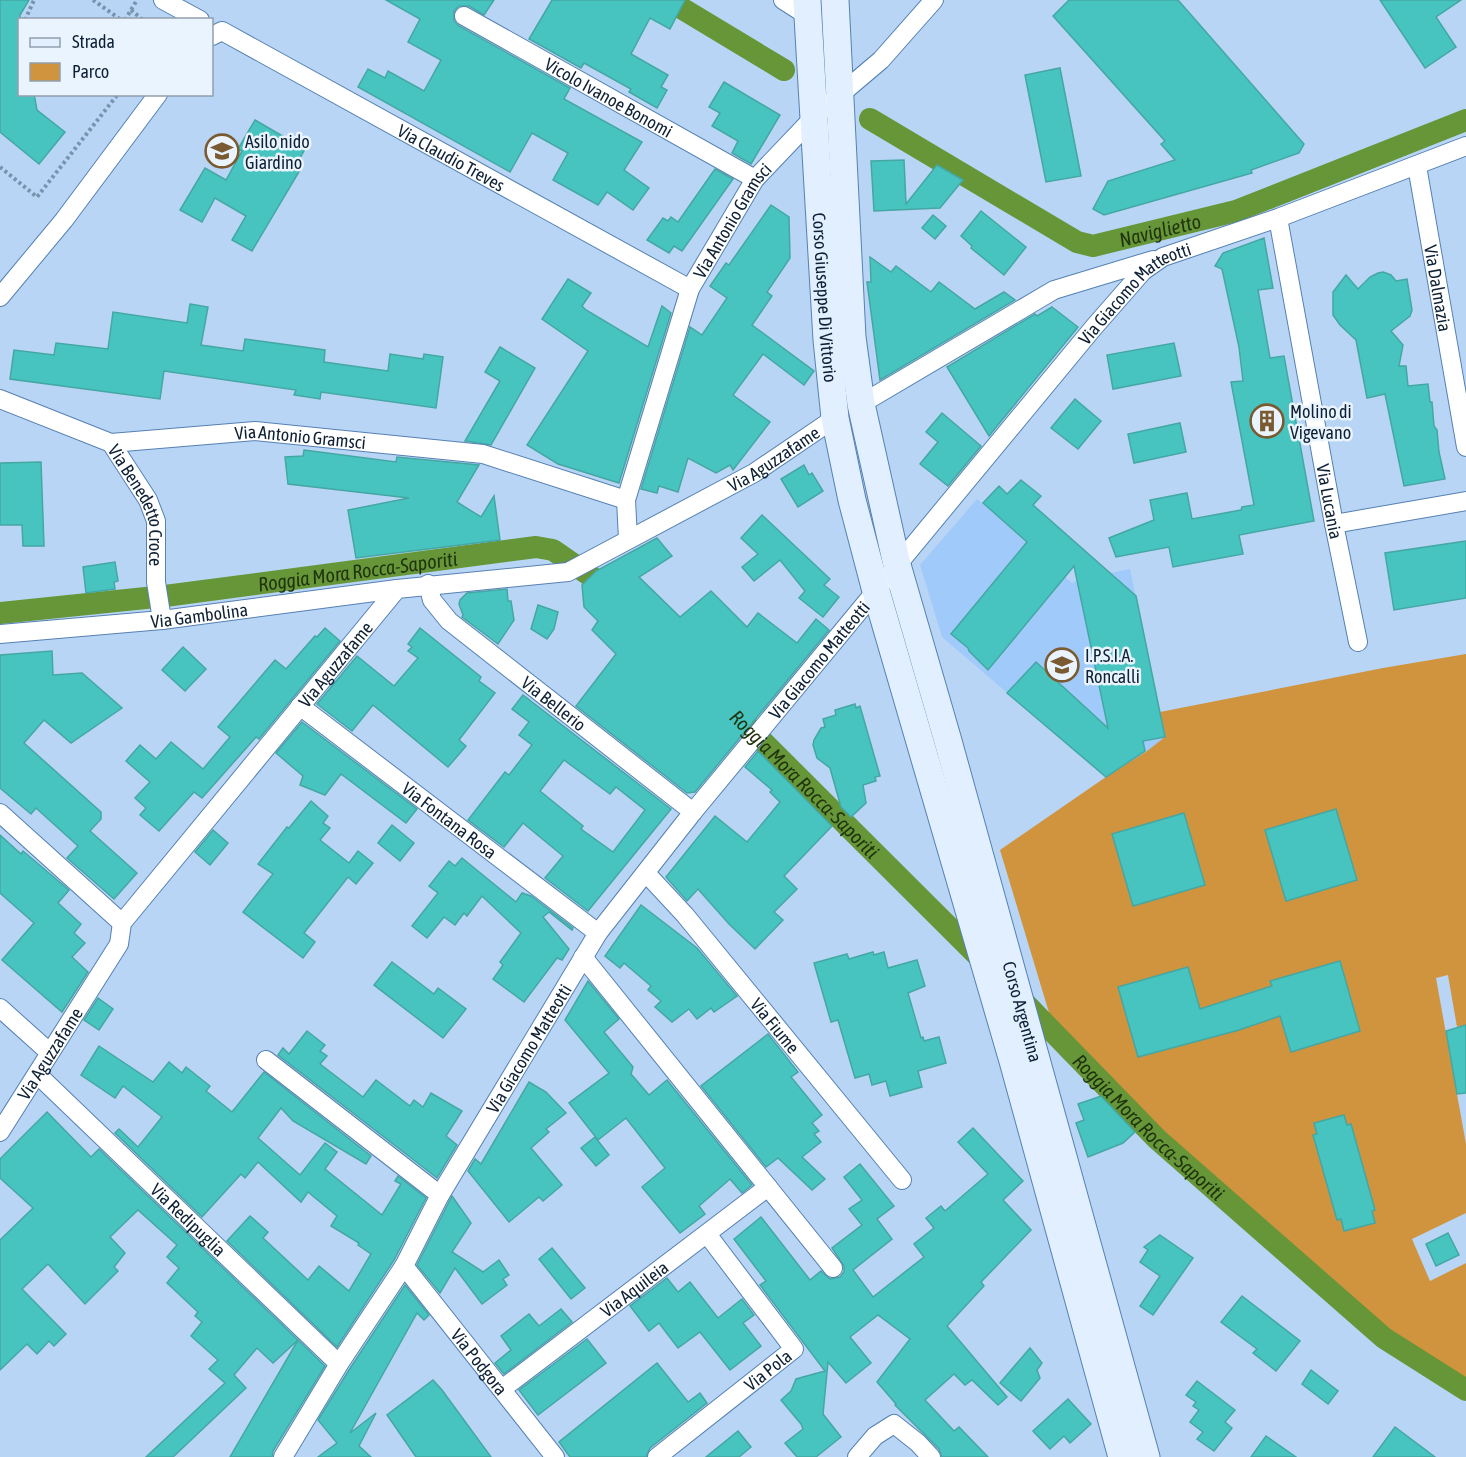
<svg xmlns="http://www.w3.org/2000/svg" width="1466" height="1457" font-family="'Asap Condensed',sans-serif">
<style>
.built{fill:#a0cafa}
.green{fill:#d0933e}
.lines{fill:none;stroke-linecap:round;stroke-linejoin:round}
.canal{stroke:#669638;stroke-width:22}
.building{fill:#47c4c0;stroke:#44a7a3;stroke-width:1.5;fill-rule:evenodd}
.minor-casing{stroke:#5581b3;stroke-width:20}
.secondary-casing{stroke:#5581b3;stroke-width:29}
.path{stroke:#7992ae;stroke-width:4;stroke-dasharray:3 3;stroke-linecap:butt}
.minor{stroke:#fff;stroke-width:18}
.secondary{stroke:#e2effe;stroke-width:27}
.labels{text-anchor:middle;dominant-baseline:central;stroke-width:5;stroke-linejoin:round;paint-order:stroke}
.street-label{font-size:18px;fill:#0e2034;stroke:#eaf4ff}
.poi-label{font-size:18px;fill:#0e2034;stroke:#eaf4ff;text-anchor:start}
.water-label{font-size:20px;font-style:italic;fill:#1f330c;stroke:#eaf4ff}
</style>
<rect width="100%" height="100%" fill="#b8d5f5"/>
<path class="built" d="M977,499L1072,583L1077,580L1130,569L1165,737L1147,751L1106,777L942,637L920,565Z"/>
<path class="green" d="M1466,654V1032L1465,1025L1457,1027L1448,975L1436,978L1466,1144V1213L1412,1239L1430,1281L1466,1263V1385L1394,1338L1163,1136L1050,1016L1000,850L1103,779L1147,751L1165,737L1160,712L1383,668Z"/>
<g class="lines">
<g class="canal">
<path d="M668,0L784,70"/>
<path id="s1" d="M870,119L1077,242L1093,246L1236,211L1466,120"/>
<path id="s2" d="M0,613L165,596L536,547L553,550L592,577L612,596"/>
<path id="s3" d="M727,706L984,962"/>
<path id="s4" d="M1016,994L1157,1139L1384,1338L1466,1390"/>
</g>
</g>
<g class="building">
<path d="M0,0H29L20,15V94H34L37,110L65,132L39,164L0,132Z"/>
<path d="M386,0H494L484,15L469,6H459L454,11V21L459,26L570,88L564,99L642,142L624,170L649,188L633,210L607,192L598,205L553,180L568,153L532,133L510,172L358,87L368,69L385,78L388,71L424,91L441,60L408,42L420,19Z"/>
<path d="M552,0H685L670,29L650,18L631,54L668,75L661,87L667,90L657,108L629,92L631,89L584,63L581,68L529,39Z"/>
<path d="M1069,0H1178L1304,144L1299,153L1251,170L1252,173L1104,215L1093,209L1108,181L1175,160L1161,144L1165,141L1053,16Z"/>
<path d="M1380,0H1461L1436,17L1456,47L1425,68Z"/>
<path d="M1060,68L1081,176L1046,182L1025,75Z"/>
<path d="M724,82L780,115L751,164L732,153L738,141L712,126L720,113L709,107Z"/>
<path d="M255,120L305,149L295,167L300,170L252,251L232,240L246,216L215,198L202,222L180,210L205,168L226,180L242,151L238,149Z"/>
<path d="M904,160L906,204L937,165L963,180L940,208L874,211L871,161Z"/>
<path d="M715,169L733,179L682,251L674,246L669,253L647,240L663,218L668,221L671,217L678,222Z"/>
<path d="M771,205L789,217L790,258L767,292L772,296L752,325L814,371L804,385L763,354L733,395L770,422L733,470L730,465L716,473L688,458L678,492L659,486L657,493L641,489L690,327L702,335L727,298L710,286L726,263L729,265Z"/>
<path d="M981,211L1026,247L1004,275L971,248L972,246L961,236Z"/>
<path d="M933,215L946,226L935,239L922,228Z"/>
<path d="M1264,238L1273,288L1258,290L1270,358L1284,356L1314,521L1239,535L1243,554L1173,567L1169,547L1116,557L1109,538L1154,520L1150,500L1187,493L1192,519L1241,510L1242,507L1254,505L1231,382L1243,381L1239,347L1222,269L1215,266L1223,253Z"/>
<path d="M870,257L891,272L896,266L931,292L939,282L975,309L1004,292L1015,300L880,380L867,282H871Z"/>
<path d="M1383,272L1391,275L1396,281L1407,279L1412,310L1410,316L1391,331L1403,345L1399,366H1406L1408,386L1428,384L1430,402H1432L1434,426L1437,430L1439,452L1445,479L1404,486L1385,394L1367,398L1356,340L1340,325L1333,315V292L1346,275L1358,289L1370,277L1378,273Z"/>
<path d="M568,279L591,293L582,306L586,310L648,347L662,306L671,313L619,483L558,464L527,445L588,351L542,319Z"/>
<path d="M190,304L208,307L201,345L243,351L245,339L325,350L324,362L388,371L390,354L423,359L424,354L443,357L436,408L321,392L320,399L294,395L296,390L164,371L160,399L10,379L14,350L54,355L56,343L108,349L113,312L187,323Z"/>
<path d="M1052,307L1078,327L989,436L947,367L1035,314L1037,316Z"/>
<path d="M1174,343L1181,376L1113,389L1107,355Z"/>
<path d="M500,347L535,368L491,445L465,441L500,381L485,372Z"/>
<path d="M1075,399L1101,421L1078,449L1051,428Z"/>
<path d="M942,413L981,446L948,486L920,464L938,442L926,432Z"/>
<path d="M1180,423L1186,452L1134,463L1128,434Z"/>
<path d="M304,450L396,462L397,457L479,465L457,502L481,517L494,496L500,540L356,558L348,510L409,498L288,484L285,457L303,456Z"/>
<path d="M41,462L44,546H23L22,525H0V463Z"/>
<path d="M804,465L809,475L812,473L823,491L798,507L781,479Z"/>
<path d="M1021,480L1041,496L1033,505L1136,596L1165,737L1143,741L1145,751L1106,777L1007,693L1036,662L1108,728L1074,566L988,670L969,651L968,648L951,634L1027,542L983,503L999,486L1007,494Z"/>
<path d="M762,515L830,579L824,585L839,597L823,617L799,598L805,591L780,560L754,581L742,567L758,554L741,538Z"/>
<path d="M657,538L672,556L639,577L680,617L711,591L747,627L758,613L797,643L816,619L829,630L695,792L687,793L576,706L616,654L592,630L598,621L584,607L582,585L596,571Z"/>
<path d="M1466,541V598L1394,610L1385,553Z"/>
<path d="M115,562L118,581L114,582L115,589L86,593L83,567Z"/>
<path d="M507,589L508,601H511L514,620L498,644L462,617L463,615L459,604L460,600L467,593Z"/>
<path d="M538,605L558,612L554,629L547,639L531,629Z"/>
<path d="M325,628L340,641L259,739L256,737L202,798L194,792L159,831L140,815L146,808L135,798L150,782L126,761L140,745L156,759L171,742L203,769L230,737L218,727L275,660L286,669L315,636L317,637Z"/>
<path d="M420,628L481,677L479,681L495,693L459,740L466,746L448,767L373,705L352,731L317,704L357,656L394,686L418,658L408,651L412,647L408,644Z"/>
<path d="M183,647L206,669L185,691L162,670Z"/>
<path d="M52,651L53,675L82,673L122,708L71,743L44,720L24,743L101,812V819L90,831L137,873L114,899L67,858L78,846L36,808L31,814L0,788V655Z"/>
<path d="M523,695L671,809L588,911L545,878L563,856L523,823L504,847L468,820L505,772L509,775L532,745L519,735L529,722L512,709ZM564,760L610,794L616,787L645,810L613,852L581,829L583,826L540,791Z"/>
<path d="M855,704L856,708L860,706L880,776L875,777L876,781L863,785L866,803L851,817L841,807L830,768L817,758L813,745L814,740L821,728L825,727L823,719L836,715L835,710Z"/>
<path d="M302,722L417,809L406,823L341,774L325,795L300,785L303,776L276,753Z"/>
<path d="M758,751L832,826L784,876L797,889L774,912L783,920L755,949L729,924L698,889L687,901L666,877L715,816L747,842L780,802L770,792L772,790L745,767Z"/>
<path d="M311,801L328,816L323,823L330,828L320,840L349,863L358,851L373,863L356,884L348,877L304,933L315,942L303,958L243,912L273,874L258,864L287,827L289,828Z"/>
<path d="M1336,809L1357,880L1286,901L1265,830Z"/>
<path d="M1184,813L1205,885L1133,906L1112,834Z"/>
<path d="M392,825L414,843L400,861L378,843Z"/>
<path d="M213,830L228,843L210,865L195,852Z"/>
<path d="M0,835L21,854L23,851L69,890L58,903L81,924L74,933L85,943L72,957L88,972L62,1012L2,960L34,923L0,893Z"/>
<path d="M462,858L516,902L522,893L531,896L573,928L572,930L549,912L543,917L569,949L562,960L557,958L524,1002L493,979L503,965L500,962L521,933L482,896L467,916L464,913L455,925L444,917L427,938L412,926L438,893L429,886L449,861L455,866Z"/>
<path d="M641,905L697,948L737,996L714,1012L711,1008L697,1019L689,1009L672,1022L655,1007L661,1001L648,990L651,986L624,963L620,968L605,956Z"/>
<path d="M873,952L874,955L884,952L888,968L917,960L925,986L908,993L921,1038L923,1037L924,1041L939,1037L946,1063L918,1071L922,1087L890,1096L886,1081L872,1085L869,1074L855,1078L838,1020L831,1022L814,963L847,954L849,959Z"/>
<path d="M1340,961L1360,1031L1291,1052L1280,1016L1239,1030L1138,1057L1118,987L1188,967L1200,1009L1272,986L1270,981Z"/>
<path d="M392,962L434,994L438,988L466,1009L443,1038L374,985Z"/>
<path d="M588,981L619,1019L604,1032L633,1067L631,1074L649,1095L667,1080L752,1185L742,1193L730,1179L699,1206L705,1214L680,1233L642,1187L665,1168L626,1118L598,1140L569,1103L609,1073L565,1020Z"/>
<path d="M98,998L113,1009L99,1030L84,1020Z"/>
<path d="M1466,1025V1093L1457,1094L1446,1031Z"/>
<path d="M307,1031L325,1045L320,1051L327,1056L320,1064L363,1097L376,1080L410,1106L414,1100L423,1107L431,1093L462,1111L446,1136L457,1145L437,1178L278,1055L283,1048L289,1054Z"/>
<path d="M768,1034L798,1072L791,1077L822,1115L812,1123L819,1131L814,1134L821,1142L802,1157L825,1179L812,1190L778,1158L766,1167L701,1086Z"/>
<path d="M99,1046L153,1082L169,1062L182,1073L186,1067L210,1086L206,1091L232,1112L264,1072L371,1156L366,1164L293,1121L281,1108L258,1138L300,1175L325,1143L337,1152L325,1169L382,1215L401,1184L395,1181L398,1176L426,1198L394,1260L337,1347L227,1241L250,1216L268,1232L263,1238L308,1280L319,1266L349,1291L371,1254L358,1245L359,1243L331,1226L337,1216L308,1192L301,1202L258,1162L245,1178L241,1174L202,1217L115,1133L119,1129L138,1147L162,1117L123,1086L115,1098L81,1075Z"/>
<path d="M529,1082L546,1092L566,1113L546,1129L549,1132L531,1148L562,1185L543,1201L539,1197L509,1222L468,1171L475,1159L481,1164Z"/>
<path d="M1101,1096L1135,1132L1123,1143L1088,1157L1076,1123L1084,1120L1078,1104Z"/>
<path d="M47,1112L91,1157L99,1149L298,1340L273,1363L257,1348L234,1375L246,1388L173,1457H146L225,1383L209,1369L218,1360L191,1336L202,1322L195,1316L198,1312L167,1283L179,1268L167,1257L177,1245L138,1210L110,1237L125,1253L114,1267L118,1271L85,1304L48,1264L22,1289L66,1334L54,1346L49,1341L37,1354L27,1344L0,1370V1240L33,1208L0,1178V1159Z"/>
<path d="M1344,1115L1347,1125L1351,1124L1375,1210L1372,1211L1375,1223L1344,1231L1341,1219L1337,1220L1313,1135L1317,1134L1314,1123Z"/>
<path d="M973,1128L1023,1181L1003,1200L1031,1230L981,1282L984,1286L947,1326L1007,1397L998,1405L972,1380L965,1385L954,1374L925,1400L954,1431L959,1427L988,1457H942L939,1449L895,1405L896,1404L877,1382L910,1339L878,1315L850,1337L871,1363L846,1383L828,1362L823,1414L841,1437L816,1457H797L785,1443L803,1429L801,1424L781,1400L791,1391L796,1379L825,1371L760,1285L766,1281L734,1239L761,1217L810,1280L821,1271L830,1279L840,1277L844,1272V1266L832,1248L862,1225L849,1209L862,1200L844,1177L860,1164L894,1206L877,1219L892,1239L853,1270L873,1297L924,1257L914,1244L934,1228L926,1218L941,1206L945,1211L988,1174L958,1142Z"/>
<path d="M595,1137L609,1155L596,1166L581,1148Z"/>
<path d="M452,1196L471,1223L452,1252L483,1272L499,1260L509,1275L503,1279L507,1285L482,1304L455,1268L440,1293L417,1265Z"/>
<path d="M1448,1233L1459,1255L1436,1266L1426,1244Z"/>
<path d="M1160,1235L1193,1258L1153,1315L1140,1306L1160,1276L1140,1262L1148,1250L1144,1247Z"/>
<path d="M552,1248L585,1288L571,1299L539,1259Z"/>
<path d="M667,1278L678,1292L690,1282L718,1318L742,1299L754,1315L743,1323L761,1346L730,1370L700,1332L678,1348L659,1323L649,1331L630,1306Z"/>
<path d="M405,1285L429,1315L424,1320L417,1313L350,1433L376,1413L359,1446L371,1457H318L337,1443L318,1420L349,1370Z"/>
<path d="M1242,1296L1300,1341L1276,1371L1253,1353L1257,1349L1221,1322Z"/>
<path d="M561,1309L572,1322L504,1374L495,1363L511,1350L501,1336L529,1314L539,1326Z"/>
<path d="M587,1339L606,1363L538,1415L519,1390Z"/>
<path d="M298,1340L325,1366L273,1451L272,1457H230Z"/>
<path d="M1030,1348L1042,1363L1037,1370L1040,1378L1021,1401L1000,1383Z"/>
<path d="M657,1363L688,1402L700,1393L707,1403L650,1448L646,1457H570L559,1442Z"/>
<path d="M1311,1370L1338,1391L1328,1404L1302,1384Z"/>
<path d="M433,1380L442,1390L491,1457H416L387,1415Z"/>
<path d="M1197,1381L1235,1410L1225,1422L1232,1428L1214,1451L1197,1439L1203,1432L1190,1422L1199,1410L1193,1406L1196,1402L1186,1395Z"/>
<path d="M1068,1399L1091,1424L1070,1443L1064,1436L1050,1449L1033,1431Z"/>
<path d="M1395,1427L1435,1457H1373Z"/>
<path d="M738,1431L751,1447L739,1457H706Z"/>
<path d="M1266,1436L1296,1457H1251Z"/>
</g>
<g class="lines">
<defs>
<g id="minor">
<path d="M163,0L200,20"/>
<path d="M783,0L808,16"/>
<path id="s5" d="M464,16L755,179"/>
<path id="s6" d="M212,36L222,31L690,289"/>
<path id="s7" d="M1417,166L1466,447"/>
<path id="s8" d="M1278,218L1334,524L1358,642"/>
<path d="M0,297L64,220L158,94"/>
<path id="s9" d="M0,399L111,443L148,500L156,521V582L162,620"/>
<path d="M861,404L1054,290L1153,260"/>
<path id="s10" d="M111,443L255,431L483,454L626,500"/>
<path d="M1334,524L1466,501"/>
<path id="s11" d="M628,539L626,500L690,289L755,179L815,116L881,60L934,0"/>
<path id="s12" d="M428,584L432,600L449,621L693,812"/>
<path id="s13" d="M0,634L162,620L397,589"/>
<path id="s14" d="M300,706L598,933"/>
<path d="M0,813L122,923"/>
<path id="s15" d="M646,873L685,915L902,1180"/>
<path d="M583,957L833,1268"/>
<path d="M0,1008L49,1052"/>
<path d="M266,1060L440,1195"/>
<path id="s16" d="M37,1074L339,1364"/>
<path id="s17" d="M0,1132L119,944L122,923L397,589L568,572L754,473L835,418"/>
<path id="s18" d="M404,1266L555,1457"/>
<path id="s19" d="M502,1389L768,1187"/>
<path id="s20" d="M283,1457L339,1364L404,1266L440,1195L598,933L693,812L1094,327L1143,271L1163,257L1278,218L1466,146"/>
<path id="s21" d="M657,1457L794,1349L707,1234"/>
<path d="M857,1457L875,1436L894,1424L918,1443L931,1457"/>
</g>
<g id="secondary">
<path id="s22" d="M807,0L827,340L835,418L852,500L876,591L1013,1061L1122,1457"/>
<path id="s23" d="M835,0L852,337L861,404L897,565L948,741L1146,1457"/>
</g>
</defs>
<use href="#minor" class="minor-casing"/>
<use href="#secondary" class="secondary-casing"/>
<g class="path">
<path d="M93,0L121,20"/>
<path d="M131,10L143,20"/>
<path d="M25,20L34,0"/>
<path d="M125,20L137,0"/>
<path d="M0,167L37,197L118,94"/>
</g>
<use href="#minor" class="minor"/>
<use href="#secondary" class="secondary"/>
</g>
<defs>
<symbol id="school-ring" viewBox="-11 -11 22 22"><circle r="9.5" fill="#eaf4ff" stroke="#7a5a30" stroke-width="1.5"/><path d="M0-5L7-2L0 1L-7-2ZM-4 1L0 2.5L4 1V4Q0 6-4 4Z" fill="#7a5a30"/></symbol>
<symbol id="building-ring" viewBox="-11 -11 22 22"><circle r="9.5" fill="#eaf4ff" stroke="#7a5a30" stroke-width="1.5"/><path d="M-4-6H4V6H1V3H-1V6H-4ZM-2.5-4.3h1.7v1.8h-1.7ZM.8-4.3h1.7v1.8H.8ZM-2.5-1h1.7V.8h-1.7ZM.8-1h1.7V.8H.8Z" fill="#7a5a30"/></symbol>
</defs>
<g fill-rule="evenodd">
<use href="#school-ring" x="203" y="132" width="38" height="38"/>
<use href="#building-ring" x="1248" y="402" width="38" height="38"/>
<use href="#school-ring" x="1043" y="646" width="38" height="38"/>
</g>
<g class="labels">
<g class="street-label">
<text stroke="none"><textPath href="#s5" startOffset="166">Vicolo Ivanoe Bonomi</textPath></text>
<text stroke="none"><textPath href="#s6" startOffset="273">Via Claudio Treves</textPath></text>
<text stroke="none"><textPath href="#s11" startOffset="340">Via Antonio Gramsci</textPath></text>
<text stroke="none"><textPath href="#s7" startOffset="124">Via Dalmazia</textPath></text>
<text stroke="none"><textPath href="#s20" startOffset="1449">Via Giacomo Matteotti</textPath></text>
<text stroke="none"><textPath href="#s22" startOffset="298">Corso Giuseppe Di Vittorio</textPath></text>
<text stroke="none"><textPath href="#s10" startOffset="190">Via Antonio Gramsci</textPath></text>
<text stroke="none"><textPath href="#s17" startOffset="1083">Via Aguzzafame</textPath></text>
<text stroke="none"><textPath href="#s8" startOffset="288">Via Lucania</textPath></text>
<text stroke="none"><textPath href="#s9" startOffset="189">Via Benedetto Croce</textPath></text>
<text stroke="none"><textPath href="#s13" startOffset="200">Via Gambolina</textPath></text>
<text stroke="none"><textPath href="#s20" startOffset="963">Via Giacomo Matteotti</textPath></text>
<text stroke="none"><textPath href="#s17" startOffset="579">Via Aguzzafame</textPath></text>
<text stroke="none"><textPath href="#s12" startOffset="177">Via Bellerio</textPath></text>
<text stroke="none"><textPath href="#s14" startOffset="188">Via Fontana Rosa</textPath></text>
<text stroke="none"><textPath href="#s23" startOffset="1034">Corso Argentina</textPath></text>
<text stroke="none"><textPath href="#s15" startOffset="200">Via Fiume</textPath></text>
<text stroke="none"><textPath href="#s20" startOffset="477">Via Giacomo Matteotti</textPath></text>
<text stroke="none"><textPath href="#s17" startOffset="93">Via Aguzzafame</textPath></text>
<text stroke="none"><textPath href="#s16" startOffset="210">Via Redipuglia</textPath></text>
<text stroke="none"><textPath href="#s19" startOffset="166">Via Aquileia</textPath></text>
<text stroke="none"><textPath href="#s18" startOffset="122">Via Podgora</textPath></text>
<text stroke="none"><textPath href="#s21" startOffset="141">Via Pola</textPath></text>
</g>
<g class="poi-label">
<text x="245" y="141">Asilo nido<tspan x="245" dy="21">Giardino</tspan></text>
<text x="1290" y="411">Molino di<tspan x="1290" dy="21">Vigevano</tspan></text>
<text x="1085" y="655">I.P.S.I.A.<tspan x="1085" dy="21">Roncalli</tspan></text>
</g>
<g class="water-label">
<text stroke="none"><textPath href="#s1" startOffset="326">Naviglietto</textPath></text>
<text stroke="none"><textPath href="#s2" startOffset="360">Roggia Mora Rocca-Saporiti</textPath></text>
<text stroke="none"><textPath href="#s3" startOffset="110">Roggia Mora Rocca-Saporiti</textPath></text>
<text stroke="none"><textPath href="#s4" startOffset="188">Roggia Mora Rocca-Saporiti</textPath></text>
</g>
</g>
<rect x="18" y="18" width="195" height="78" fill="#eaf4ff" stroke="#929fae" stroke-width="1.5"/>
<rect x="30" y="38" width="30" height="9" fill="#e2effe" stroke="#929fae" stroke-width="1.5"/>
<text x="72" y="48" font-size="18" fill="#0e2034">Strada</text>
<rect x="30" y="63" width="30" height="18" fill="#d0933e" stroke="#929fae" stroke-width="1.5"/>
<text x="72" y="78" font-size="18" fill="#0e2034">Parco</text>
</svg>
